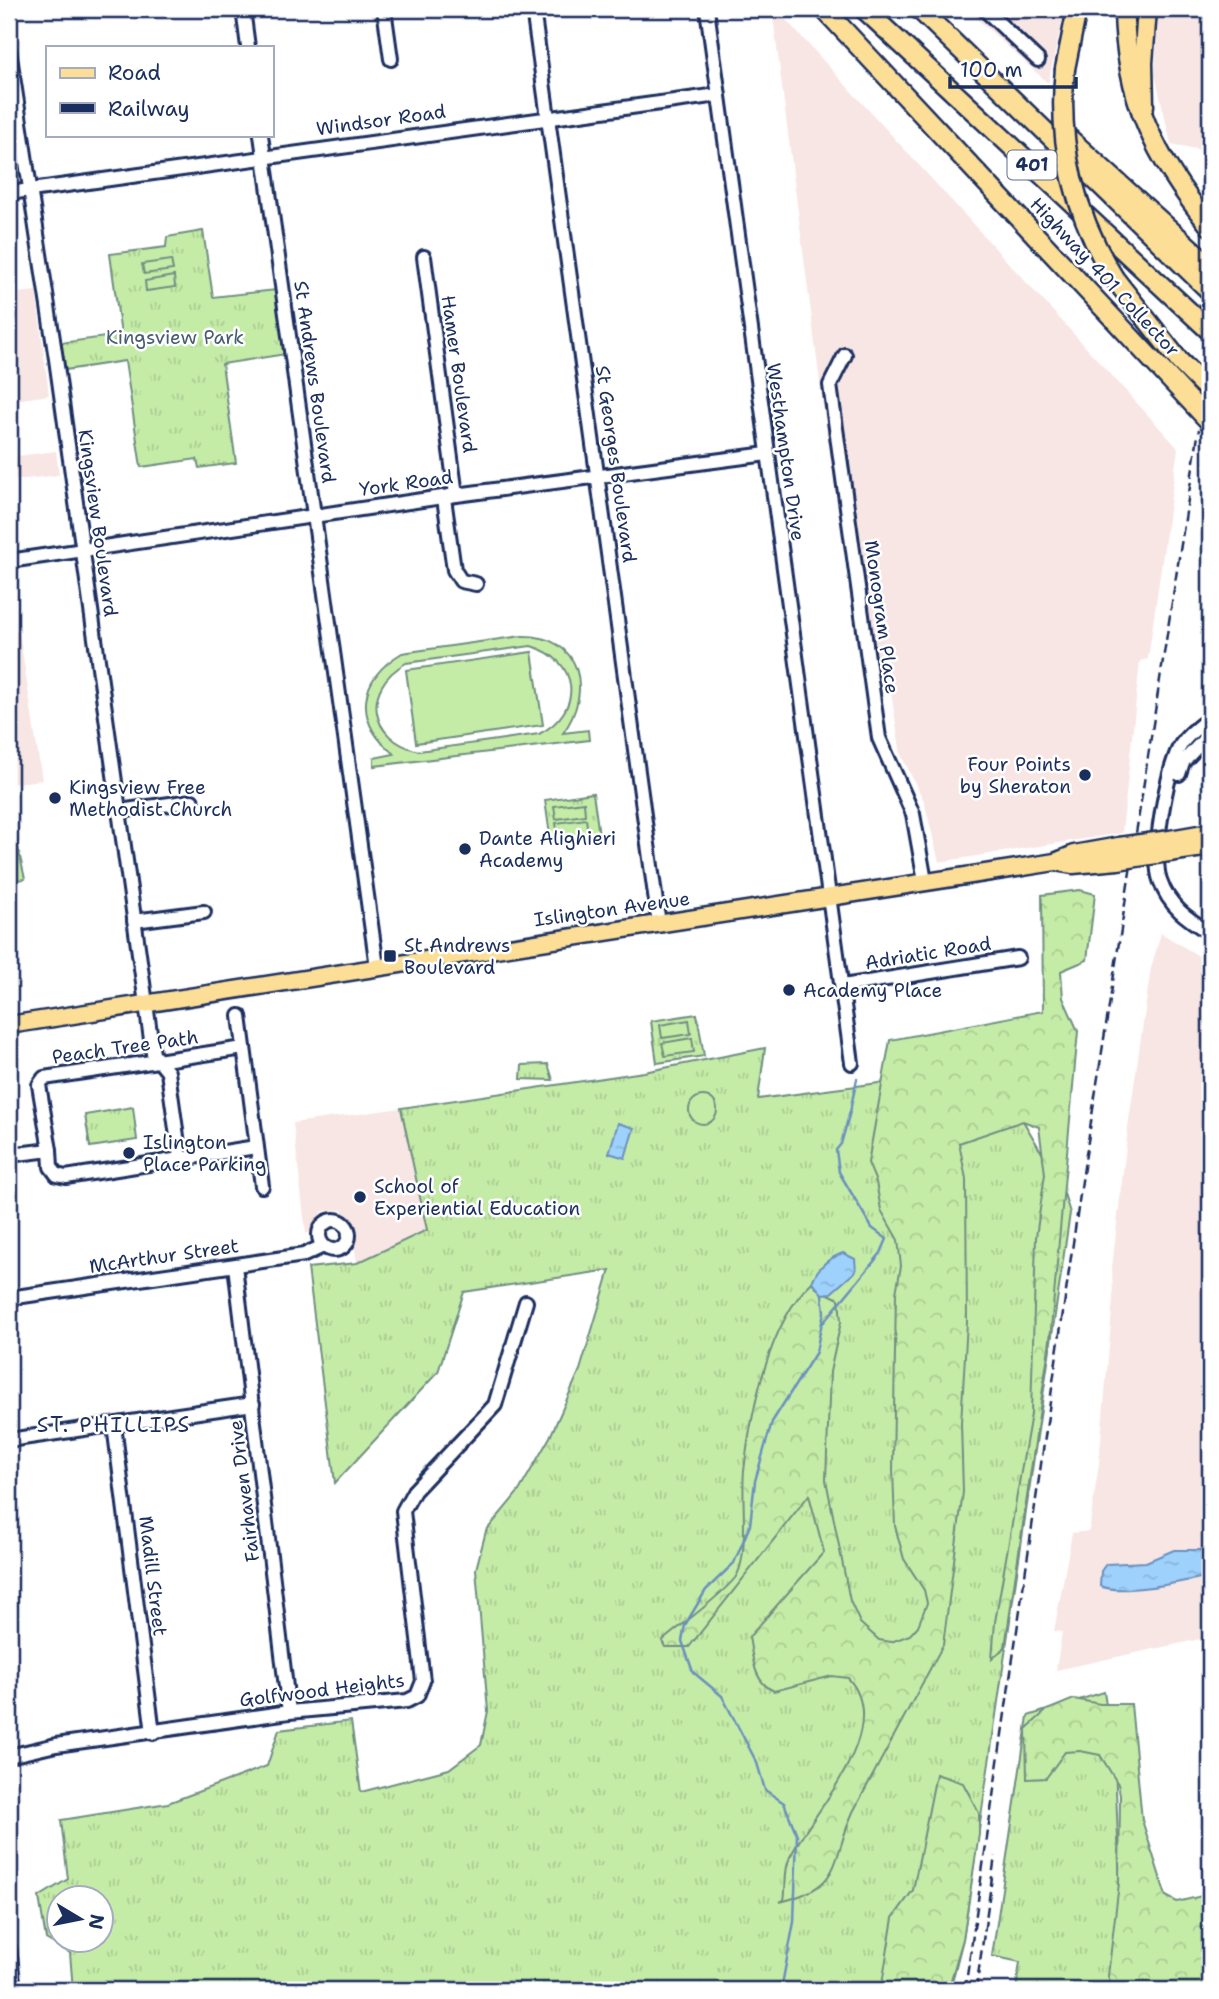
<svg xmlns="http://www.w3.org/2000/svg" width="1219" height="1999" font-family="'Shantell Sans',sans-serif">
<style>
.built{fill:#f8e6e5}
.grass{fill:url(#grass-tufts);stroke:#708e82;stroke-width:2;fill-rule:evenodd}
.forest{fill:url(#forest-crowns);stroke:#708e82;stroke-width:2}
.garden{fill:#c5eca7;stroke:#708e82;stroke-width:2;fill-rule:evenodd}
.water{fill:url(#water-ripples);stroke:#6a90bd;stroke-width:2}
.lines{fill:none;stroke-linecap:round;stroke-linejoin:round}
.stream{stroke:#6a90bd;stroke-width:2.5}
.minor-casing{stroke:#1b2f5e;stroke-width:18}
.major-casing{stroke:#1b2f5e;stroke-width:21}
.highway-casing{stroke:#1b2f5e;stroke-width:23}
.minor{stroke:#fff;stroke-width:12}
.major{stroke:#fcde96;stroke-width:16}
.highway{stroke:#fcde96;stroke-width:18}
.rail{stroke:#1b2f5e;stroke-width:2.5;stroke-dasharray:10 5;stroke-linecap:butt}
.major-bridge-casing{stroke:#1b2f5e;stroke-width:21;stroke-linecap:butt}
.highway-bridge-casing{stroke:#1b2f5e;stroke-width:23;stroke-linecap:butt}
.major-bridge{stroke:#fcde96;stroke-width:16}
.highway-bridge{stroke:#fcde96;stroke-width:18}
.poi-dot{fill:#1b2f5e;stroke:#fff;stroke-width:2.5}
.labels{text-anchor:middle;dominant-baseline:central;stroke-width:5;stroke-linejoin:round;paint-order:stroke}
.shield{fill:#fff;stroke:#5f6d8e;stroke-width:2}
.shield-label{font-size:18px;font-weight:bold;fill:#1b2f5e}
.street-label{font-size:19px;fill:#1b2f5e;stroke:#fff}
.park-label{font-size:19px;fill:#465e70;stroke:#fff}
.poi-label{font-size:19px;fill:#1b2f5e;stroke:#fff;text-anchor:start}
.neighbourhood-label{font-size:21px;letter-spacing:2px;fill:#1b2f5e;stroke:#fff}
</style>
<defs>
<pattern id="grass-tufts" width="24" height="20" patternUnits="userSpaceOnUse" patternTransform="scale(1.75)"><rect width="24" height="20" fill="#c5eca7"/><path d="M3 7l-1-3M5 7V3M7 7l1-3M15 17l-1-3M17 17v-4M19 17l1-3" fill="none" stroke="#a9cb92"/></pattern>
<pattern id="forest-crowns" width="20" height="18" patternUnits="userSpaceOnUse" patternTransform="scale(1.75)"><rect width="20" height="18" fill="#c5eca7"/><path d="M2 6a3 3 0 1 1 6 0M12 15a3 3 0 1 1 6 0" fill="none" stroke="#a9cb92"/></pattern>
<pattern id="water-ripples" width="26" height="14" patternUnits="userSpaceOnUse" patternTransform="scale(1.75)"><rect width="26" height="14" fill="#9ed1fc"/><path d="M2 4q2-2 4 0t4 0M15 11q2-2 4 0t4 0" fill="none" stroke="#88b4da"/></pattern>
</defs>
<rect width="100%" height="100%" fill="#fff"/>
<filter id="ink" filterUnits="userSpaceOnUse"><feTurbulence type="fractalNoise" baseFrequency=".0143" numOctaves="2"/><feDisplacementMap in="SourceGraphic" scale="14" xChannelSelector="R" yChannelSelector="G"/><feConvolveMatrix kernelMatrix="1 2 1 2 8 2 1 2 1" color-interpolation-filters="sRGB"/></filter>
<g filter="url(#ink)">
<g class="built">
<path d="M772,9H776L1178,448L1148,659L1140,661L1122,833L939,862L924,801L901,755L891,693H865L821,391Z"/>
<path d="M966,9H1065L1048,83Z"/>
<path d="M1158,9H1210V152L1171,144L1155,75Z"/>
<path d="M36,291L49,395L9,401V294Z"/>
<path d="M56,451L59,475L9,481V454L10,457Z"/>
<path d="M19,631L42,780L9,784V632Z"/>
<path d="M1161,933L1210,963V1637L1056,1670L1062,1632L1054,1631L1072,1533L1089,1531L1099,1463L1113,1299L1112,1267L1129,1120L1151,968Z"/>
<path d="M401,1108L428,1230L357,1263L350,1220L341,1210L323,1211L312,1231L306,1234L293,1123Z"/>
</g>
<g class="grass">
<path d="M203,231L213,297L276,290L286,354L222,364L236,463L199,468L197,459L141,467L125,361L65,370L60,343L121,335L110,254L166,247L167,237Z"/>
<path d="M593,793L599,835L551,842L545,800Z"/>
<path d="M697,1014L704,1056L657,1063L651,1021Z"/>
<path d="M765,1048L758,1099L992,1068L1062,1187L1070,1213L963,1939L950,1990H73L70,1953L46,1939L39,1897L68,1879L61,1820L168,1803L267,1766L279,1730L351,1721L361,1792L449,1769L481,1745L488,1711L476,1569L486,1531L519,1491L550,1437L580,1370L610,1270L464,1292L438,1372L335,1483L308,1268L357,1263L427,1230L401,1108L644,1072ZM60,1898H102V1940H60Z"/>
<path d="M548,1064L553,1080L521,1079L522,1065Z"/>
<path d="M133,1107L137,1140L90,1147L85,1115Z"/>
<path d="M1104,1692L1115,1764L1124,1990H1016L1020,1962L992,1956L1028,1716Z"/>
</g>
<g class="forest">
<path d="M1080,890L1095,894L1087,960L1061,971L1063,998L1078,1031L1050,1340L1005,1647L992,1659L995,1622L1031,1414L1036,1237L1045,1174L1039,1127L1023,1121L959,1143L966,1179L967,1322L961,1423L963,1492L943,1645L853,1812C830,1864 844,1886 780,1902L784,1900C787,1885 783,1872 790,1857C812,1812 895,1730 848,1678L832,1676L774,1691C753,1682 753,1657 749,1637L824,1552L809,1495L689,1647H665L662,1641C682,1624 720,1597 735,1578C750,1558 741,1497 744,1471C751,1413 768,1323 812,1282L816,1288L839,1299L841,1322L830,1372L826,1480L850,1601L860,1623L879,1640L891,1642L910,1635L918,1626L927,1603L924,1590L904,1559L895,1526L893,1469L896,1293L901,1266L898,1240L881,1210L876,1182L868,1163L890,1040L1043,1011L1042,895Z"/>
<path d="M1074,1699L1100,1704H1131L1142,1820L1166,1896L1177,1902L1210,1894V1990H1112L1108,1976L1119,1883L1120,1795L1118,1784L1100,1755L1080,1751L1065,1752L1046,1778L1027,1779L1026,1729L1047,1710Z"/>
<path d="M936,1774L963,1783L979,1813V1834L963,1939L948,1990H881L893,1918L913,1890Z"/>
</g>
<g class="garden">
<path d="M171,260L173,270L144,274L142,264Z"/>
<path d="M174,276L175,287L146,291L145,281Z"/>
<path d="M522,636C582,635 593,692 563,733L588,730L589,740L374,766V758L394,754C353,721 358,679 402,653ZM531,646C580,660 584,711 539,734L419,751C369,740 361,688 406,663Z"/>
<path d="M532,652L543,725L416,743L406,670Z"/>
<path d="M584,802L585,815L556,819L554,806Z"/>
<path d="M11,816L25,879L9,881V817Z"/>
<path d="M586,819L588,833L558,837L556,823Z"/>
<path d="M689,1020L691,1034L662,1038L660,1025Z"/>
<path d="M692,1038L694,1052L665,1056L662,1043Z"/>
<circle cx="703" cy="1110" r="14"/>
</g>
<g class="water">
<path d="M618,1123L634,1128L625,1158L609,1153Z"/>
<path d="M843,1253L855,1259L856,1271L831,1293L822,1294L812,1282C817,1268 829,1258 843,1253Z"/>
<path d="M1174,1550H1210V1576C1185,1581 1122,1596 1100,1586L1101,1571L1106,1564L1146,1562Z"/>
</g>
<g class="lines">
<g class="stream">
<path d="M851,1106L857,1079"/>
<path d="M823,1323L881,1253L887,1239L872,1228L839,1172L836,1150L841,1144L851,1108"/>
<path d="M781,1990L794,1922L797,1835L784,1803L765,1790L757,1763L722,1696L693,1672L682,1641L685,1625L706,1590L734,1563L750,1525L755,1481L772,1422L816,1352L824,1312L822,1294"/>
</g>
<defs>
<g id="minor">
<path d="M243,9L248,47"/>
<path d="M384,9L391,59"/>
<path d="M533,9L659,924"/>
<path d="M707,9L852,1063"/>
<path d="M984,9L1038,60"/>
<path d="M9,50L56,359L153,1054L168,1072L180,1158"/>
<path d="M261,135L377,967"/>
<path d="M9,193L718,95"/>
<path d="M424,257L456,495"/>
<path d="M845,355L830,385L879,738L913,814L925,881"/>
<path d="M444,498L454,570L461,581L476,584"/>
<path d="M9,561L456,495L767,454"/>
<path d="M1210,719C1199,725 1185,737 1179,748C1167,773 1151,855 1160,880C1169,907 1188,919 1210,933"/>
<path d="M1179,774L1183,762L1210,733"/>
<path d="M119,811L192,801"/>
<path d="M134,921L204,912"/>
<path d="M843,986L1018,958"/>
<path d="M240,1016L262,1186"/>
<path d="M50,1150L39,1085L44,1078L244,1048"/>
<path d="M9,1155L50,1150L51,1167L57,1175L66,1177L256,1147"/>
<circle cx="334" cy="1235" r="15"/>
<path d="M235,1266L289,1712"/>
<path d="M9,1298L304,1255L323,1246"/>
<path d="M114,1425L153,1733"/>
<path d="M9,1440L253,1404"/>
<path d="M9,1756L56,1745L289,1712L407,1701L417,1696L423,1681L403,1511L414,1491L495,1405L526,1302"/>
<path d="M9,1947L14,1990"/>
</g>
<g id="major">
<path d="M1170,839L1210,832"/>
<path d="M1169,853L1210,847"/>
<path d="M1055,862L1073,865L1118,861"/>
<path d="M9,1025L1055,862L1074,854L1119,846"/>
</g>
<g id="highway">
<path d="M824,9L1210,422"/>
<path d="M864,9L1210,331"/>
<path d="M919,9L1210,291"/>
<path d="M1124,9C1125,98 1155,158 1210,226"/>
<path d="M1065,69L1077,9"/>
<path d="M1144,106L1143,63L1147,9"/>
<path d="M1063,133L1210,266"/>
<path d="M1114,278L1180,362L1210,392"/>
</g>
</defs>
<use href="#minor" class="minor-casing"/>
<use href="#major" class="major-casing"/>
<use href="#highway" class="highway-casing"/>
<use href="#minor" class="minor"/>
<use href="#major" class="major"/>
<use href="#highway" class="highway"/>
<g class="rail">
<path d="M965,1990L1084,1167L1199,429"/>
<path d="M976,1990L995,1856"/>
</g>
<defs>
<g id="major-bridge">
<path d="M1119,846L1170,839"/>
<path d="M1118,861L1169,853"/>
</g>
<path id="highway-bridge" d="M1065,69C1057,143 1075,215 1114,278"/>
</defs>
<use href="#major-bridge" class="major-bridge-casing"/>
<use href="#highway-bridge" class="highway-bridge-casing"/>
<use href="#major-bridge" class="major-bridge"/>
<use href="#highway-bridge" class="highway-bridge"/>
</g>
</g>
<g class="poi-dot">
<circle cx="1085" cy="775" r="7"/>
<circle cx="55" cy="798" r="7"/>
<circle cx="465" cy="849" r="7"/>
<rect x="383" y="949" width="14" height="14" rx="3.5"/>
<circle cx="789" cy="990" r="7"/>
<circle cx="129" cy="1153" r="7"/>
<circle cx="360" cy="1197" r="7"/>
</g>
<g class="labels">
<rect class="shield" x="1007.5" y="150.5" width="49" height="29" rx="5"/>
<g class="shield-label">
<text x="1032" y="165">401</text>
</g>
<g class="street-label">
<text transform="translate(381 120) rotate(-8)">Windsor Road</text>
<text transform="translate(1105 277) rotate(47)">Highway 401 Collector</text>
<text transform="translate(459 374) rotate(82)">Hamer Boulevard</text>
<text transform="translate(315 382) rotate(82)">St Andrews Boulevard</text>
<text transform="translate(786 452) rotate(82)">Westhampton Drive</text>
<text transform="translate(616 464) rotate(82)">St Georges Boulevard</text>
<text transform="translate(406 483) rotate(-8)">York Road</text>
<text transform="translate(98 523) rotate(82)">Kingsview Boulevard</text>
<text transform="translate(882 617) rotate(82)">Monogram Place</text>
<text transform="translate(612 909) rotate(-8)">Islington Avenue</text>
<text transform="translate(928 953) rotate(-9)">Adriatic Road</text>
<text transform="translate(125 1047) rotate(-8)">Peach Tree Path</text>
<text transform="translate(164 1256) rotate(-8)">McArthur Street</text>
<text transform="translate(244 1491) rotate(-97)">Fairhaven Drive</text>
<text transform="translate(153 1576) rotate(83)">Madill Street</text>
<text transform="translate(322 1690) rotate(-7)">Golfwood Heights</text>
</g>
<g class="park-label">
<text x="175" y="337">Kingsview Park</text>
</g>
<g class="poi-label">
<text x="1071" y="764" text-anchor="end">Four Points<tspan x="1071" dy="22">by Sheraton</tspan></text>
<text x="69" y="787">Kingsview Free<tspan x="69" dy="22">Methodist Church</tspan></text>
<text x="479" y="838">Dante Alighieri<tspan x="479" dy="22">Academy</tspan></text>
<text x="404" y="945">St Andrews<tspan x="404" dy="22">Boulevard</tspan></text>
<text x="803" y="990">Academy Place</text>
<text x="143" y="1142">Islington<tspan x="143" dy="22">Place Parking</tspan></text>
<text x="374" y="1186">School of<tspan x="374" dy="22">Experiential Education</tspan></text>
</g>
<g class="neighbourhood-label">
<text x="114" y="1425">ST. PHILLIPS</text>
</g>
</g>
<rect width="1219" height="1999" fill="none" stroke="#fff" stroke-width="35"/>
<rect x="18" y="18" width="1184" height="1964" fill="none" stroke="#1b2f5e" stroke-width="2.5" filter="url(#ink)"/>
<rect x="46" y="46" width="228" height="91" fill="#ffffff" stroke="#a4acbf" stroke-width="2"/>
<rect x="60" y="68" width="35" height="10" fill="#fcde96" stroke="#a4acbf" stroke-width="2"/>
<text x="108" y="80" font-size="21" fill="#1b2f5e">Road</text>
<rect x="60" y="103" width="35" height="10" fill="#1b2f5e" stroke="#a4acbf" stroke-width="2"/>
<text x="108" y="116" font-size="21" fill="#1b2f5e">Railway</text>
<g transform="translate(80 1919) rotate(100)"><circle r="33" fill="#ffffff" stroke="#a4acbf" stroke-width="2"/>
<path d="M0-5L12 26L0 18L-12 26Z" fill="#1b2f5e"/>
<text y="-10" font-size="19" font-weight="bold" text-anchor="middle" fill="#1b2f5e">N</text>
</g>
<path d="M950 77v10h126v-10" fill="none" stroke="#1b2f5e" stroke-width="3.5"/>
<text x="960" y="77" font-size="21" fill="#1b2f5e" stroke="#ffffff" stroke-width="5" paint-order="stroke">100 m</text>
</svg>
